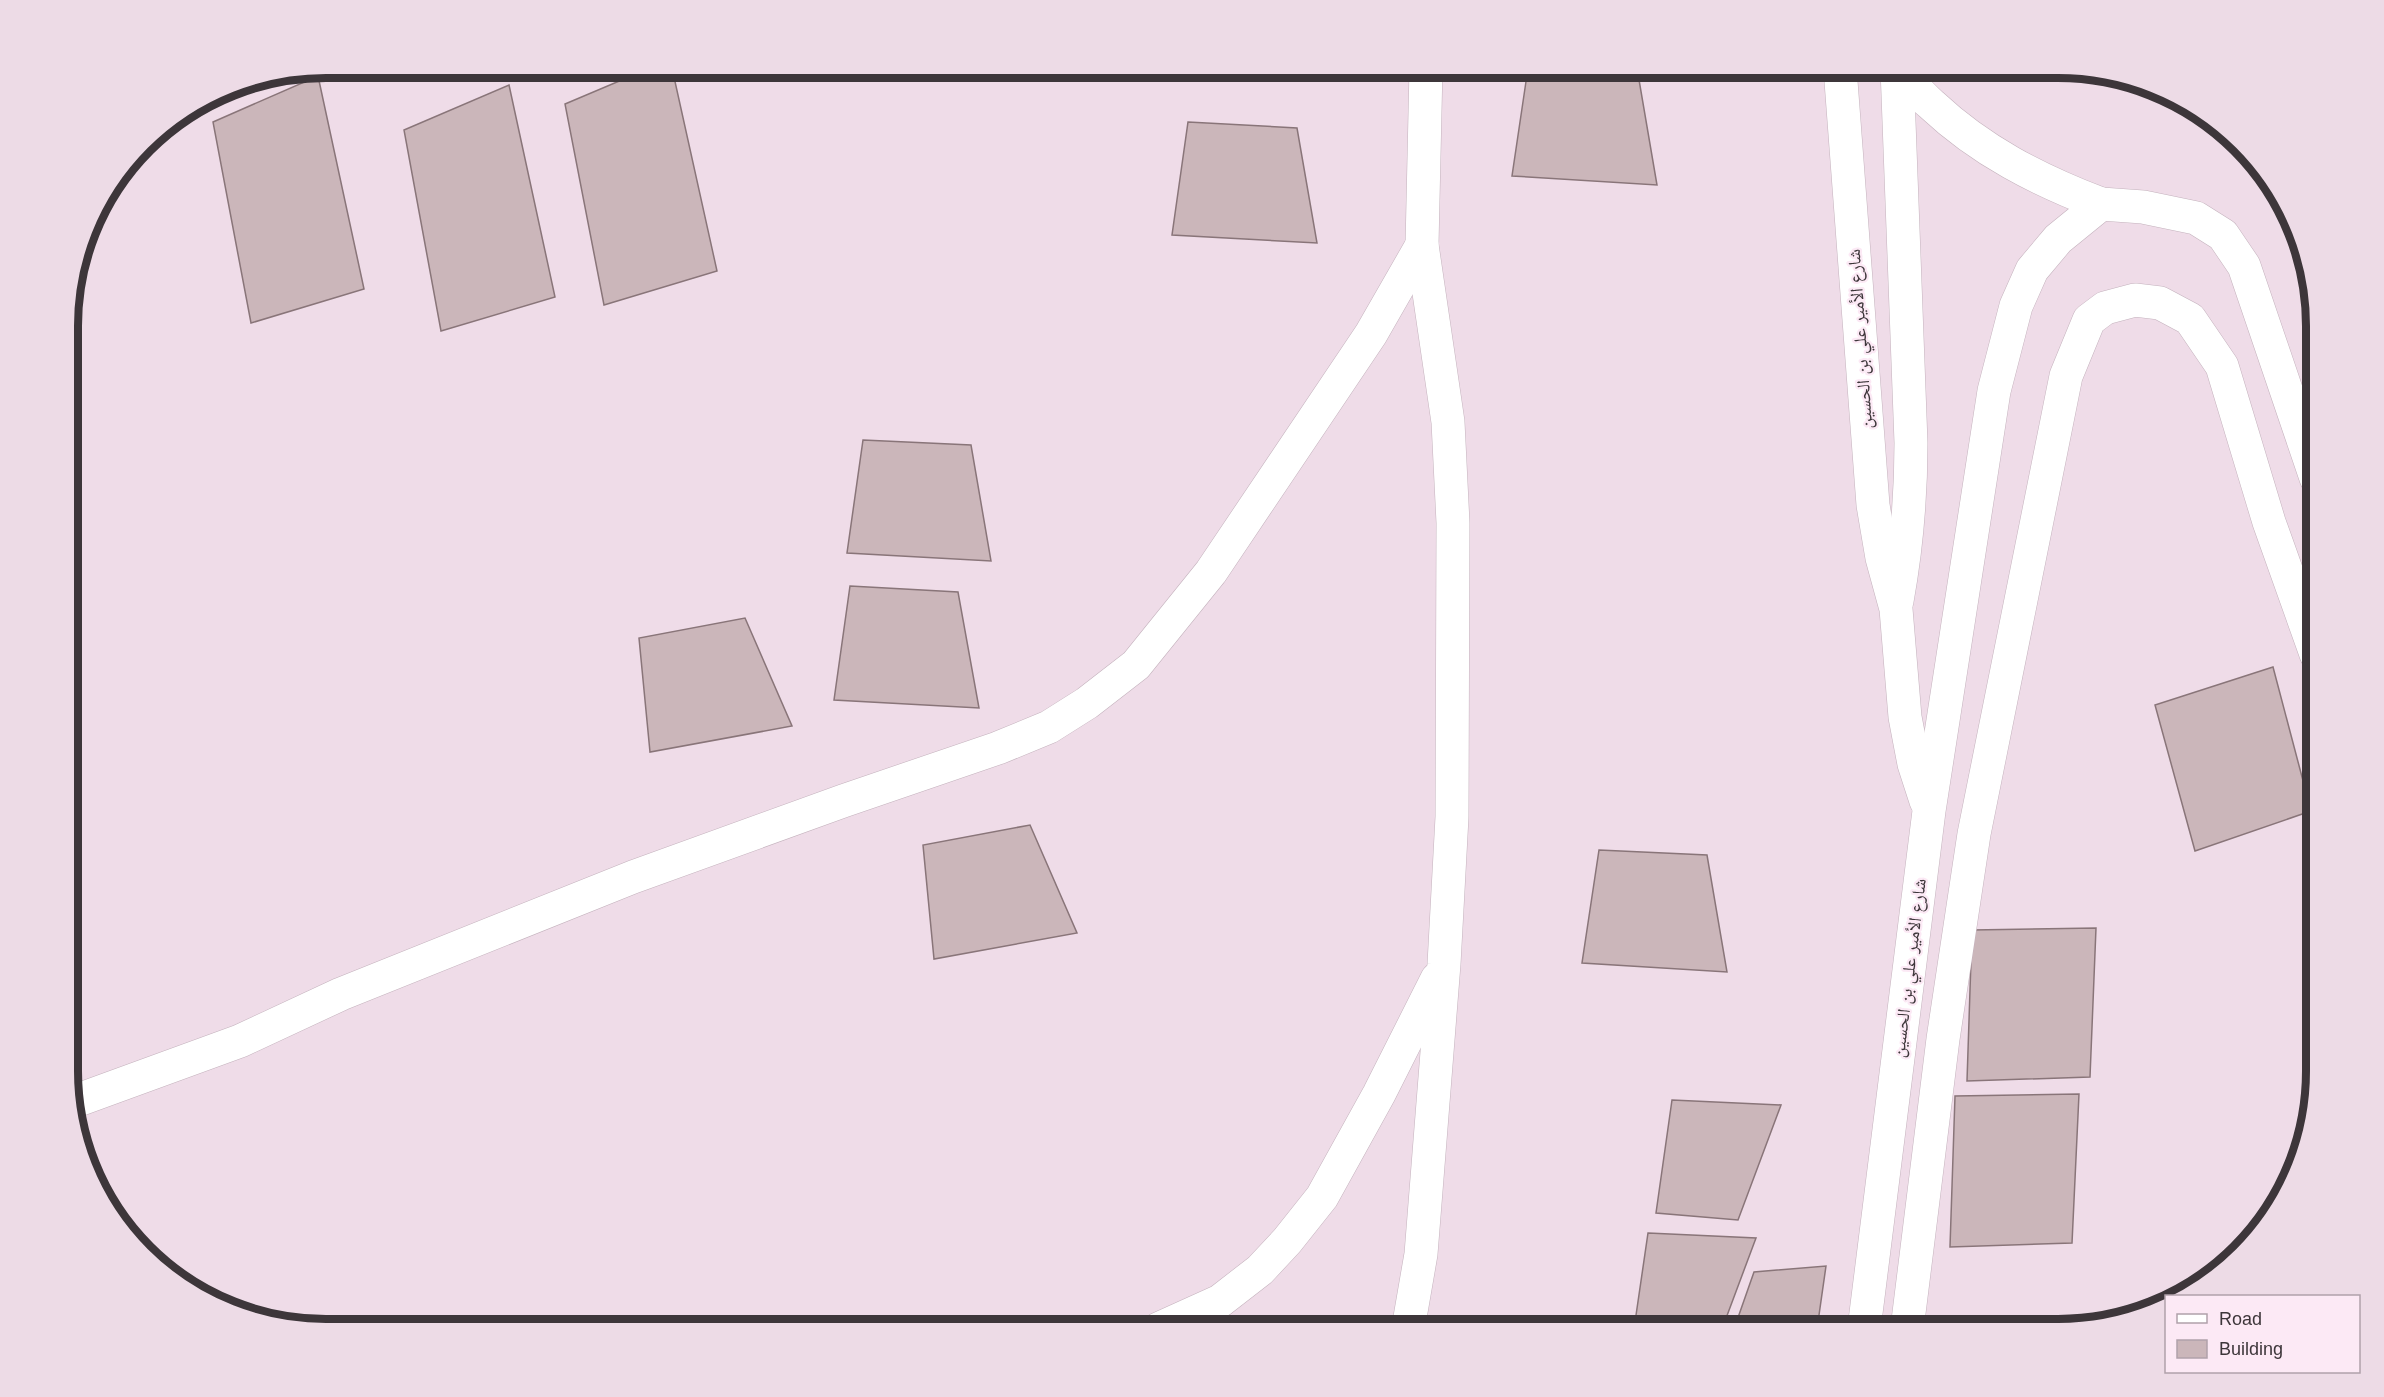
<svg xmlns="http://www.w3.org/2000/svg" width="2384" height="1397" font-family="Arial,'Noto Naskh Arabic',sans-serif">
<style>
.building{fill:#cbb6ba;stroke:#897579;stroke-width:1.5}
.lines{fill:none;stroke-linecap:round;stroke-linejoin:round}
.minor-casing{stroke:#c4b2bd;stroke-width:34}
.tertiary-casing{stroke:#c4b2bd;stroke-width:34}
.minor{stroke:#fff;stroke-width:33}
.tertiary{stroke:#fff;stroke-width:33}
.labels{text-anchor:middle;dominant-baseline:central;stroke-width:4.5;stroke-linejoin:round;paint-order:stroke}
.street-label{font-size:18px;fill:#3d363a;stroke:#fce9f5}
.rim{fill:none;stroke:#3d363a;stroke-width:8}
</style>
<rect width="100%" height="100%" fill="#efdce8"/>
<g class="building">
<path d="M650,68H672L717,271L604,305L565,104Z"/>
<path d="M1528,68H1637L1657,185L1512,176Z"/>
<path d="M318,76L364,289L251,323L213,122Z"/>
<path d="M509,85L555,297L441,331L404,130Z"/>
<path d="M1188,122L1297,128L1317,243L1172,235Z"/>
<path d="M863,440L971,445L991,561L847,553Z"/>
<path d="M850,586L958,592L979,708L834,700Z"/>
<path d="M745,618L792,726L650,752L639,638Z"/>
<path d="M2273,667L2311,811L2195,851L2155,705Z"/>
<path d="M1030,825L1077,933L934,959L923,845Z"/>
<path d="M1599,850L1707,855L1727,972L1582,963Z"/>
<path d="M2096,928L2090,1077L1967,1081L1972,930Z"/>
<path d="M2079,1094L2072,1243L1950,1247L1955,1096Z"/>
<path d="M1672,1100L1781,1105L1738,1220L1656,1213Z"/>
<path d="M1648,1233L1756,1238L1722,1329H1634Z"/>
<path d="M1826,1266L1817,1329H1734L1754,1272Z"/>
<path d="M1599,1321L1598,1329H1527V1328Z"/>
</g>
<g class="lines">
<defs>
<g id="minor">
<path d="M70,1103L240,1041L341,994L633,877L843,801L998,748L1049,727L1087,703L1136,665L1211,572L1371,334L1422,245"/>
<path d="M1158,1329L1220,1301L1260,1270L1287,1241L1322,1197L1379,1094L1437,979"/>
<path d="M1408,1329L1421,1254L1444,964L1452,817L1453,523L1448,422L1422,245L1426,68"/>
</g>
<g id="tertiary">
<path d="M1840,68L1873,505L1882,558L1896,609L1905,717L1914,764L1926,801"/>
<path d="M1897,68C1909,81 1919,94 1932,105C1981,151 2038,180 2101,204"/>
<path d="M1897,601C1907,546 1911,499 1911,443L1897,68"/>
<path d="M1864,1329L1929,811L1994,391L2016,306L2032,270L2058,239L2101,204L2143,207L2196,218L2223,235L2244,266L2316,478"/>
<path d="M1907,1329L1943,1039L1974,834L2066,376L2089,320L2105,308L2135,300L2160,303L2190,319L2222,366L2269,522L2316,654"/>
</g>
</defs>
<use href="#minor" class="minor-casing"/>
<use href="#tertiary" class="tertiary-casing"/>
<use href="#minor" class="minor"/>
<use href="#tertiary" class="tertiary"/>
</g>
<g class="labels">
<g class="street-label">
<text transform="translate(1860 339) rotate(-94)">شارع الأمير علي بن الحسين</text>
<text transform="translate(1909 968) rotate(-83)">شارع الأمير علي بن الحسين</text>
</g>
</g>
<path d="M0 0H2384V1397H0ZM326 78H2058A248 248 0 0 1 2306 326V1071A248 248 0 0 1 2058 1319H326A248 248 0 0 1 78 1071V326A248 248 0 0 1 326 78Z" fill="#eddbe6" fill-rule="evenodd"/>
<path class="rim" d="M326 78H2058A248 248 0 0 1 2306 326V1071A248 248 0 0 1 2058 1319H326A248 248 0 0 1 78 1071V326A248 248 0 0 1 326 78Z"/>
<rect x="2165" y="1295" width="195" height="78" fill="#fce9f5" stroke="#b0a1aa" stroke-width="1.5"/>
<rect x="2177" y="1314" width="30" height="9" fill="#ffffff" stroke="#b0a1aa" stroke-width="1.5"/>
<text x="2219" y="1325" font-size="18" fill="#3d363a">Road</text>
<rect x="2177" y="1340" width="30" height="18" fill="#cbb6ba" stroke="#b0a1aa" stroke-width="1.5"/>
<text x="2219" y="1355" font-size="18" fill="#3d363a">Building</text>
</svg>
